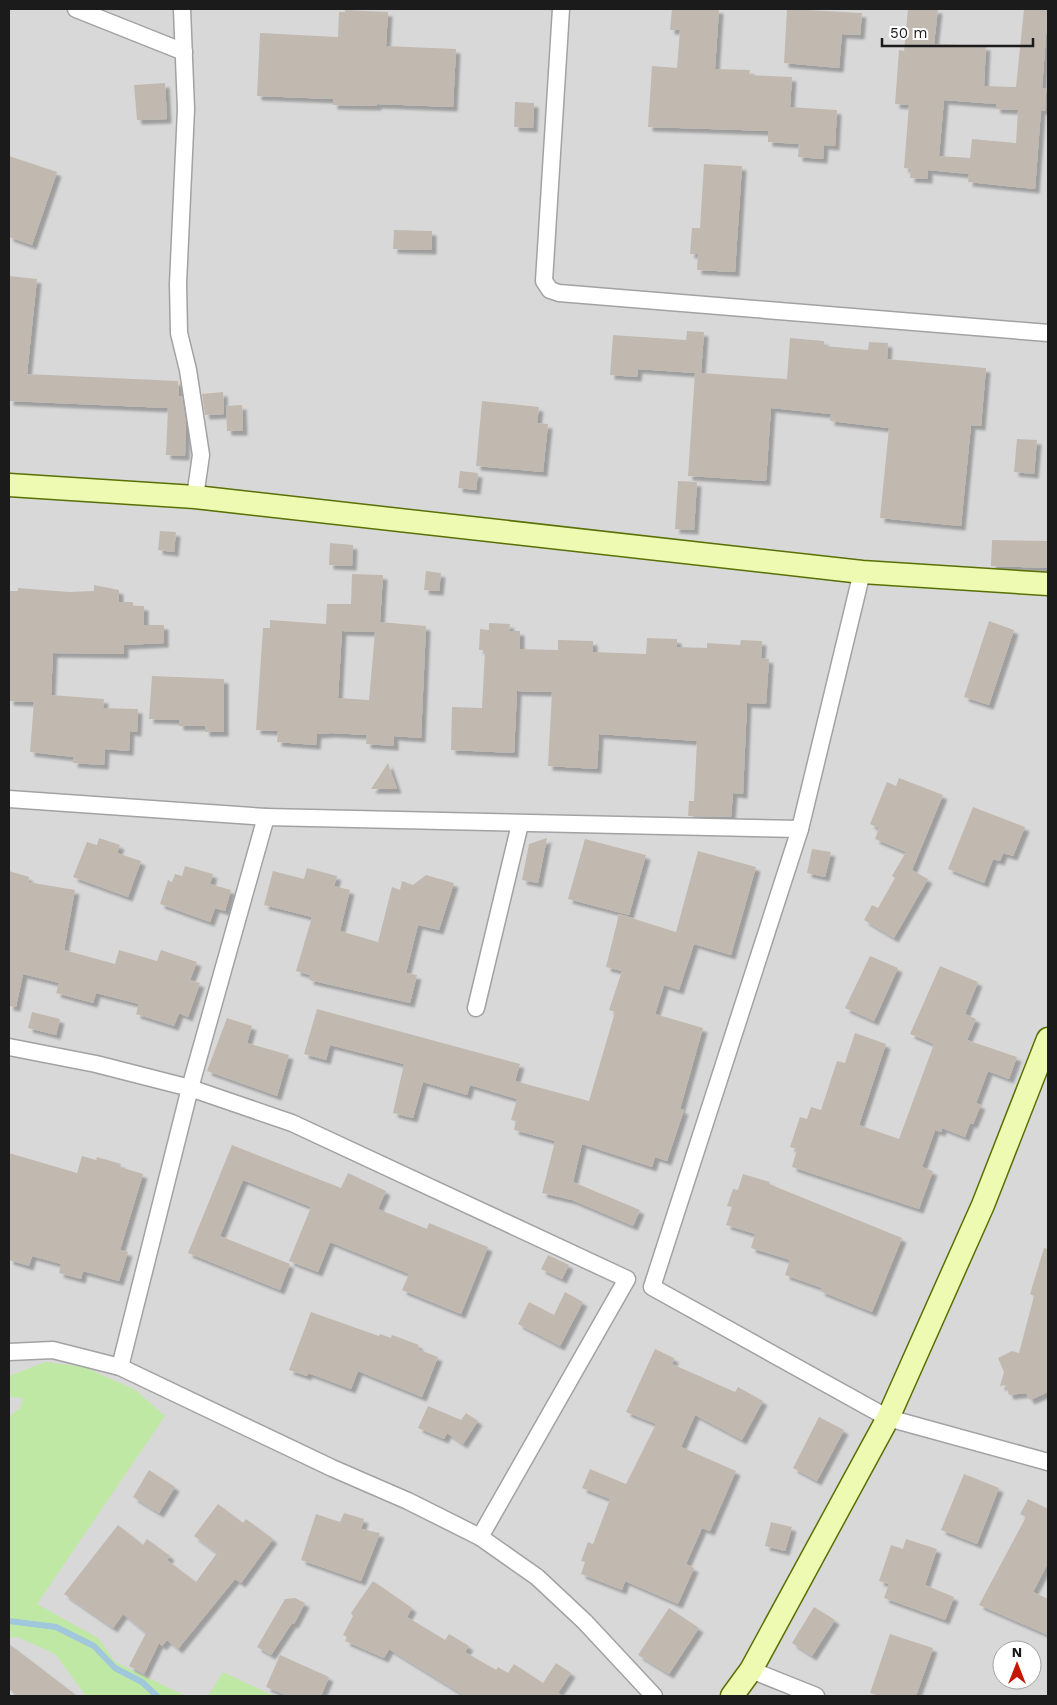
<svg xmlns="http://www.w3.org/2000/svg" width="1057" height="1705" font-family="'Work Sans',sans-serif">
<style>
.residential{fill:#d9d8d8;fill-rule:evenodd}
.grass{fill:#bfe8a5}
.lines{fill:none;stroke-linecap:round;stroke-linejoin:round}
.stream{stroke:#a0c7db;stroke-width:6}
.building{fill:#c1b9b0;fill-rule:evenodd;filter:url(#shadow)}
.street-casing{stroke:#a2a2a2;stroke-width:19}
.secondary-casing{stroke:#587004;stroke-width:25}
.street{stroke:#fff;stroke-width:16}
.secondary{stroke:#eef9b2;stroke-width:22}
</style>
<defs>
<filter id="shadow"><feDropShadow dx="4.5" dy="4.5" stdDeviation="1" flood-color="#0004"/></filter>
</defs>
<rect width="100%" height="100%" fill="#edeae0"/>
<path class="residential" d="M9,9H1048V1696H9ZM1002,1650H1032V1680H1002Z"/>
<g class="grass">
<path d="M45,1362L84,1367L134,1389L165,1416L37,1604L98,1638L115,1662L186,1696H86L55,1654L18,1637L9,1638V1417L20,1408L23,1398L9,1397V1376Z"/>
<path d="M223,1672L274,1696H208Z"/>
</g>
<g class="lines">
<path class="stream" d="M9,1621L56,1627L94,1646L115,1668L142,1682L157,1696"/>
</g>
<g class="building">
<path d="M672,9H719L715,69L750,70L749,75L792,77L790,107L837,110L835,146L824,145L823,159L798,157L799,144L768,142V131L648,127L652,66L677,68L680,30H670Z"/>
<path d="M787,9L862,13L860,35L842,34L839,68L784,63Z"/>
<path d="M908,9H938L934,44L986,46L984,86L1016,87L1024,9H1048L1042,88H1046L1045,111L1041,110L1035,189L968,182L969,174L928,170V179L910,178L911,169L904,168L909,105L895,104L899,50L904,51ZM944,100L996,104V109L1018,110L1016,143L972,139L970,158L939,156Z"/>
<path d="M345,10L388,12L386,46L456,49L453,107L377,104V106L333,105V99L257,96L260,33L338,37L339,12H345Z"/>
<path d="M165,83L167,119L137,120L134,85Z"/>
<path d="M515,102L534,103L533,128L514,127Z"/>
<path d="M9,156L57,172L32,245L9,237Z"/>
<path d="M704,164L742,166L735,272L697,270L698,254H690L692,228H700Z"/>
<path d="M394,230L432,231V250L393,249Z"/>
<path d="M9,276L37,279L27,374L178,381L179,397L182,396L186,423L185,456L166,455L168,408L9,401Z"/>
<path d="M687,331L704,332L701,373L787,379L790,338L824,341V346L868,350L869,342L888,343L887,359L986,368L981,426L971,425L961,526L880,518L889,428L830,421L831,414L771,408L766,481L688,476L695,373L638,369L637,377L610,375L613,335L686,340Z"/>
<path d="M223,392L224,414L205,415L202,394Z"/>
<path d="M482,401L539,407L537,423L548,424L543,472L476,466Z"/>
<path d="M242,405L243,431H227L226,406Z"/>
<path d="M1017,439L1037,440L1034,474L1014,472Z"/>
<path d="M460,471L478,473L476,490L458,488Z"/>
<path d="M678,481L697,482L694,530L675,529Z"/>
<path d="M160,531L176,532L174,552L158,550Z"/>
<path d="M992,540L1048,541V568L991,566Z"/>
<path d="M330,543L353,545L352,566L329,565Z"/>
<path d="M426,571L441,573L439,591L424,590Z"/>
<path d="M352,574L383,575L380,622L426,626L421,738L394,736V746L366,744L367,735L331,733L317,734L316,745L277,742L278,731L256,730L263,628H270V620L326,624L327,604H351ZM342,631L375,632L369,700L338,698Z"/>
<path d="M94,585L119,590V602H133V606H144V625H164V643L124,645V654L53,653L51,695L104,699L103,708L138,709L137,732L130,731L129,751L105,749L104,765L73,763L74,757L30,752L34,702L9,701V591H18V588L69,592L94,591Z"/>
<path d="M989,621L1014,630L989,705L964,697Z"/>
<path d="M489,623L510,624L509,631H520V649L558,650V640L593,641V652L646,654L647,638L677,639V647L707,648V643L740,645L741,640L762,641L761,658L769,659L766,704L747,703L743,794L733,793L731,817L688,816L689,801H694L697,741L599,734L597,769L548,766L552,692L517,691L514,753L451,750L452,707L482,708L485,650H479L480,629L489,630Z"/>
<path d="M152,676L224,679V732H205V726H179V720L149,719Z"/>
<path d="M388,763L397,789H371Z"/>
<path d="M899,778L943,795L912,870L928,879L894,938L864,920L872,905L878,908L895,878L892,876L906,852L875,839L879,828L870,824L887,782L896,786Z"/>
<path d="M973,807L1025,827L1013,856L1003,853L1000,861L993,859L984,883L948,869Z"/>
<path d="M99,838L120,845L117,853L141,861L128,897L73,877L87,842L97,845Z"/>
<path d="M547,838L538,883L522,880L529,844Z"/>
<path d="M585,839L646,855L629,915L568,899Z"/>
<path d="M812,849L831,852L825,877L807,873Z"/>
<path d="M698,851L756,867L731,955L694,944L679,990L664,985L655,1014L703,1028L680,1109L684,1110L667,1161L655,1157L652,1167L582,1144L573,1182L640,1210L633,1226L572,1200L542,1193L555,1141L514,1130L516,1121L511,1120L517,1099L470,1085L467,1095L423,1082L413,1118L393,1113L404,1064L330,1045L326,1060L304,1054L317,1009L520,1064L515,1081L589,1101L615,1012L609,1010L622,971L606,967L619,914L676,932Z"/>
<path d="M185,866L213,874L210,884L231,890L225,911L215,908L210,922L160,904L168,880L172,882L175,874L182,876Z"/>
<path d="M307,868L337,876L334,886L350,890L340,931L378,942L392,887L400,890L402,881L413,885L426,875L454,883L439,930L418,925L406,973L417,975L410,1003L309,980L310,975L296,971L312,917L264,905L273,871L304,879Z"/>
<path d="M9,871L29,877L28,882L75,890L64,950L115,964L119,950L157,961L161,950L197,962L190,980L200,983L188,1017L179,1013L174,1026L136,1014L139,1004L96,993L93,1003L56,993L59,983L23,974L16,1007L9,1006Z"/>
<path d="M870,956L898,968L874,1021L845,1008Z"/>
<path d="M940,966L978,982L965,1014L976,1019L967,1040L1017,1057L1009,1079L988,1071L976,1103L981,1105L973,1124L970,1123L965,1137L942,1128L941,1132L935,1130L922,1167L933,1171L919,1209L792,1167L797,1149L790,1147L800,1117L807,1119L811,1107L821,1110L837,1061L845,1063L855,1033L886,1044L859,1125L899,1139L934,1044L910,1034Z"/>
<path d="M32,1012L60,1019L56,1035L28,1028Z"/>
<path d="M227,1018L252,1026L247,1043L289,1055L277,1096L207,1071Z"/>
<path d="M232,1145L341,1188L348,1173L386,1191L378,1209L427,1229L429,1223L488,1247L461,1314L402,1290L409,1274L330,1242L318,1272L289,1261L311,1207L243,1180L220,1236L290,1264L280,1290L188,1253Z"/>
<path d="M9,1153L77,1173L82,1156L96,1160L97,1157L121,1164L120,1167L143,1174L120,1250L128,1252L119,1281L83,1271L81,1279L59,1273L61,1264L32,1256L29,1266L9,1260Z"/>
<path d="M743,1174L770,1182L769,1184L902,1238L872,1312L820,1291L822,1288L785,1275L790,1260L751,1248L755,1234L726,1225L732,1207L727,1206L733,1189L738,1190Z"/>
<path d="M1044,1248L1048,1249V1392L1030,1400L1026,1393L1009,1395L1006,1385L1000,1386L1004,1372L998,1358L1012,1351L1019,1353L1034,1296L1030,1294Z"/>
<path d="M548,1255L569,1265L562,1279L541,1269Z"/>
<path d="M565,1292L583,1302L560,1346L518,1324L529,1302L554,1315Z"/>
<path d="M311,1312L379,1336L380,1334L391,1338L392,1335L419,1345L417,1349L438,1357L422,1397L358,1371L351,1389L308,1373L307,1376L289,1370Z"/>
<path d="M655,1349L674,1358L672,1364L735,1392L738,1387L763,1401L742,1440L695,1415L681,1447L736,1471L710,1531L702,1528L686,1564L694,1568L678,1604L625,1581L622,1590L581,1574L585,1562L581,1561L588,1542L593,1544L610,1499L582,1488L590,1469L626,1484L656,1424L626,1412Z"/>
<path d="M428,1406L461,1420L466,1413L478,1421L463,1444L447,1433L444,1439L418,1428Z"/>
<path d="M819,1417L844,1430L817,1481L793,1468Z"/>
<path d="M149,1470L175,1487L159,1513L133,1497Z"/>
<path d="M964,1474L999,1488L977,1544L941,1530Z"/>
<path d="M1028,1499L1048,1509V1563L1033,1592L1048,1599V1635L979,1605L1026,1517L1020,1514Z"/>
<path d="M218,1504L243,1523L246,1519L273,1539L241,1583L235,1579L178,1649L167,1640L162,1646L159,1643L144,1674L129,1666L146,1633L123,1614L113,1628L64,1594L118,1525L143,1545L147,1539L170,1556L167,1560L196,1582L217,1553L194,1536Z"/>
<path d="M344,1513L364,1519L361,1529L380,1533L361,1581L301,1560L316,1514L340,1522Z"/>
<path d="M771,1522L792,1527L785,1551L765,1546Z"/>
<path d="M906,1539L937,1549L925,1585L954,1597L945,1620L884,1598L889,1584L879,1581L891,1545L903,1549Z"/>
<path d="M373,1581L412,1608L407,1617L445,1640L449,1634L469,1646L465,1652L496,1670L498,1667L508,1673L514,1664L543,1683L556,1663L571,1673L558,1693L564,1696H465L389,1649L384,1658L345,1641L347,1637L343,1635L353,1616L351,1613Z"/>
<path d="M295,1598L305,1603L294,1624L292,1623L271,1655L257,1647L285,1599Z"/>
<path d="M814,1607L835,1620L812,1656L792,1643Z"/>
<path d="M669,1608L699,1628L669,1674L638,1655Z"/>
<path d="M890,1634L933,1648L916,1696H880L870,1693Z"/>
<path d="M9,1644L38,1666L77,1696H17L9,1689Z"/>
<path d="M280,1655L329,1677L321,1696H288L266,1687Z"/>
</g>
<g class="lines">
<defs>
<g id="street">
<path d="M76,9L184,52"/>
<path d="M182,9L186,109L178,284L179,333L188,370L201,455L195,497"/>
<path d="M561,9L544,281L550,290L559,293L1048,333"/>
<path d="M862,572L800,829L652,1287L888,1418L1048,1462"/>
<path d="M9,799L266,817"/>
<path d="M476,1008L520,824"/>
<path d="M9,1047L96,1064L190,1088L120,1367"/>
<path d="M9,1352L53,1350L120,1367L332,1468L408,1501L480,1537L537,1577L585,1622L654,1696"/>
<path d="M480,1537L627,1279L292,1123L190,1088L266,817L800,829"/>
<path d="M751,1670L816,1696"/>
</g>
<g id="secondary">
<path d="M9,485L195,497L862,572L1048,584"/>
<path d="M732,1696L751,1670L888,1418L983,1205L1048,1039"/>
</g>
</defs>
<use href="#street" class="street-casing"/>
<use href="#secondary" class="secondary-casing"/>
<use href="#street" class="street"/>
<use href="#secondary" class="secondary"/>
</g>
<rect width="1057" height="1705" fill="none" stroke="#1b1b1b" stroke-width="20"/>
<g transform="translate(1017 1665)"><circle r="24" fill="#ffffff" stroke="#a4a4a4"/>
<path d="M0-4L9 19L0 12L-9 19Z" fill="#c61600"/>
<text y="-8" font-size="14" font-weight="bold" text-anchor="middle" fill="#1b1b1b">N</text>
</g>
<path d="M882 38v8h151v-8" fill="none" stroke="#1b1b1b" stroke-width="2.5"/>
<text x="890" y="38" font-size="15" fill="#1b1b1b" stroke="#ffffff" stroke-width="4" paint-order="stroke">50 m</text>
</svg>
